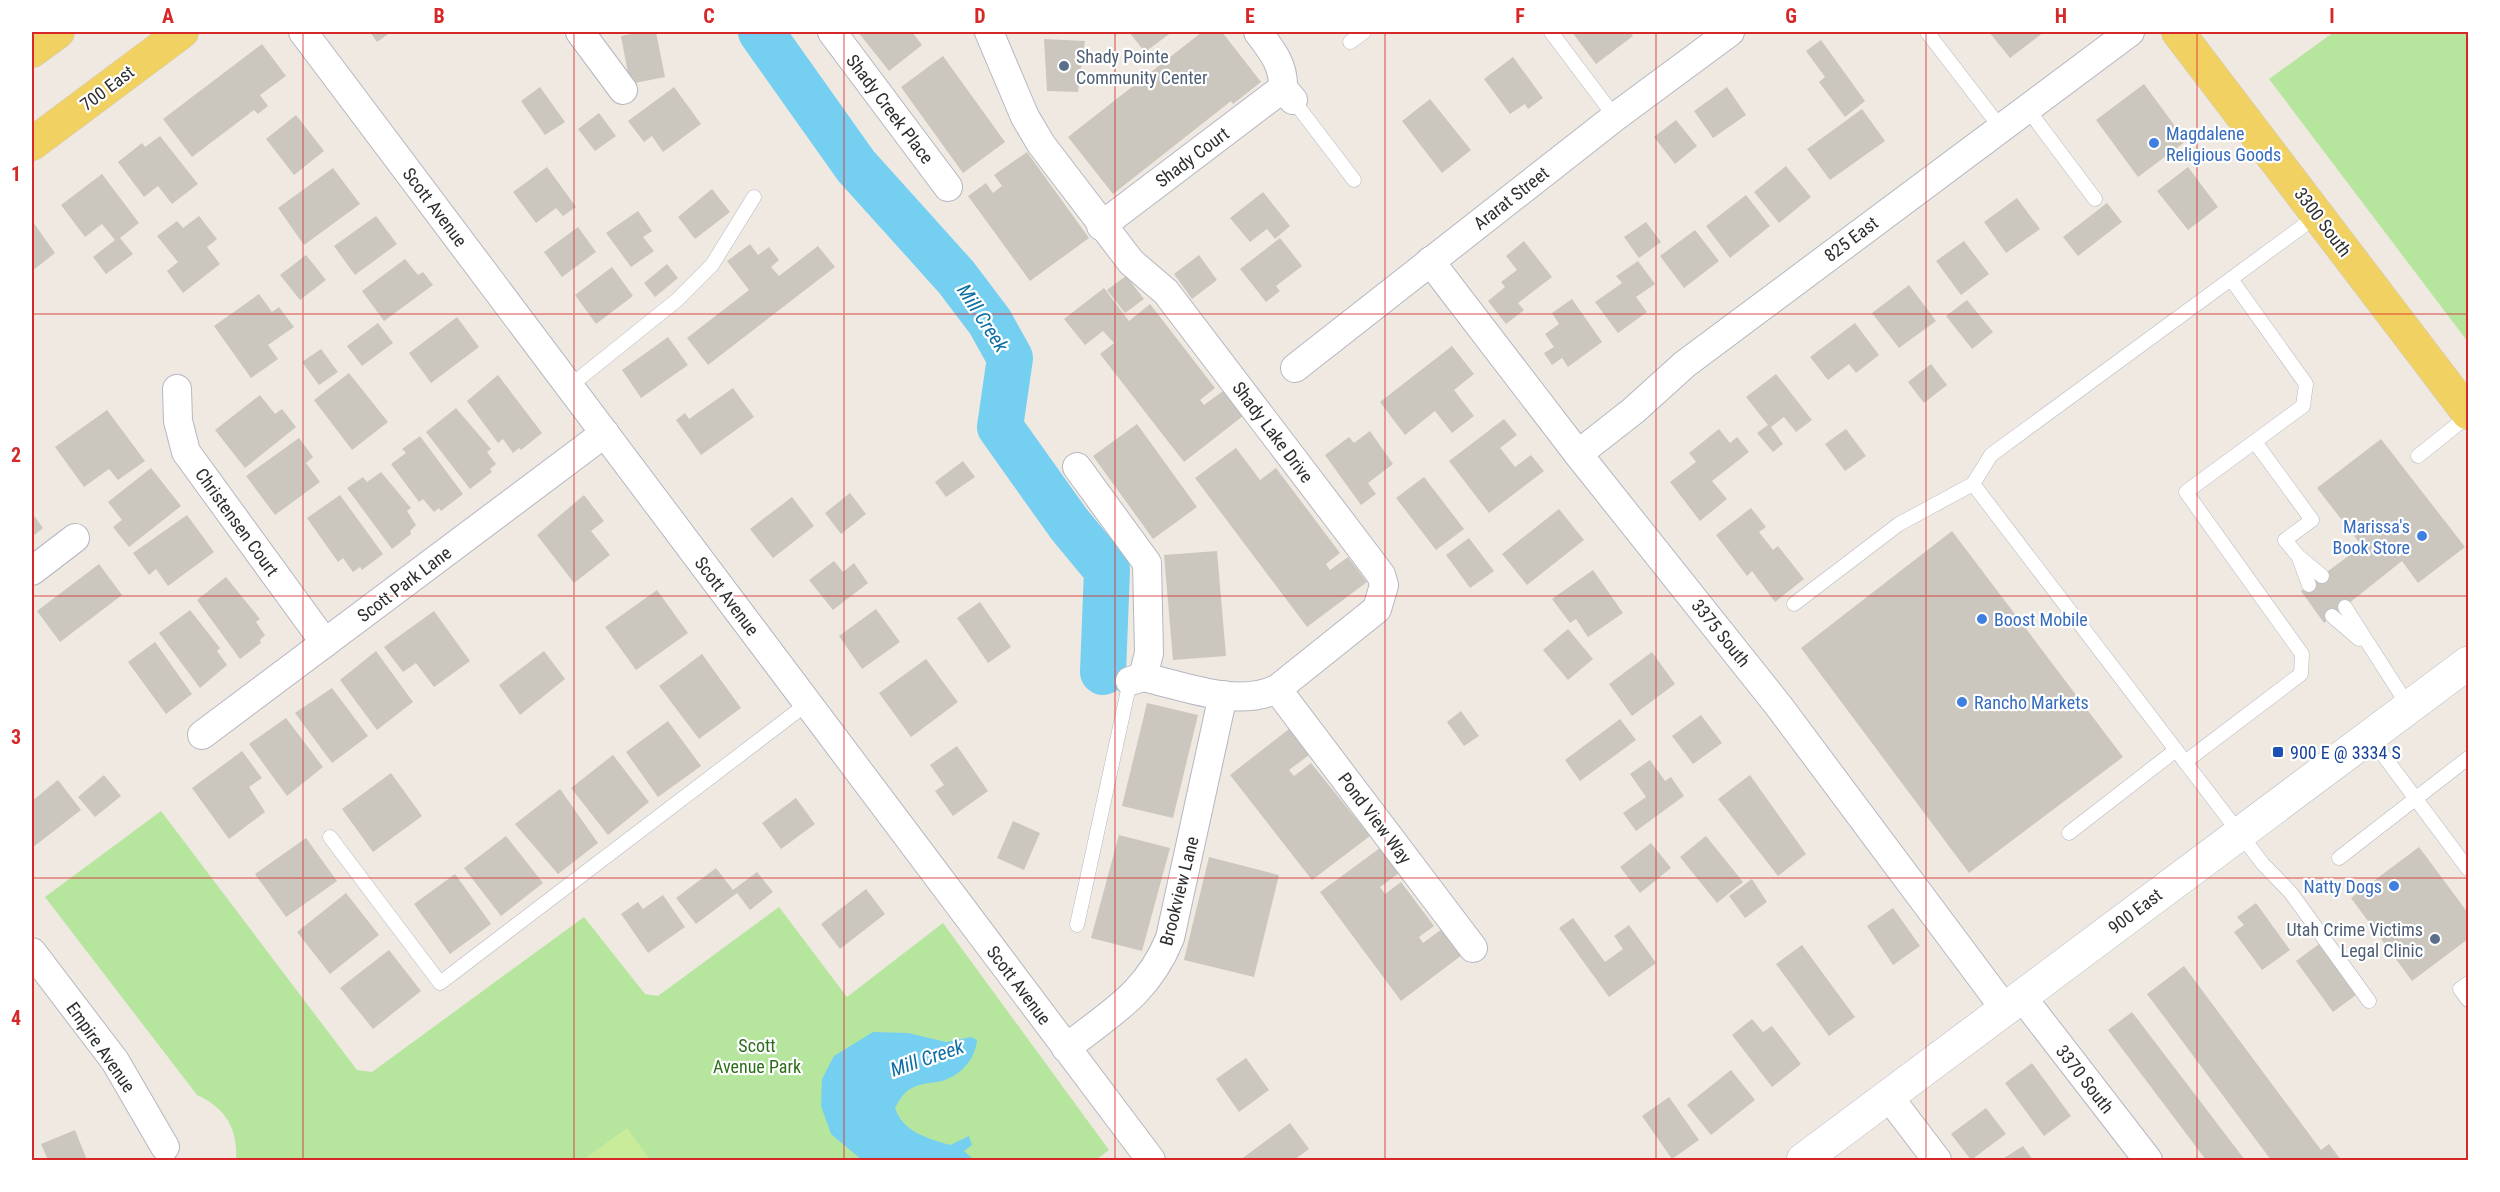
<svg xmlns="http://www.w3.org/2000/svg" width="2500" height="1192" font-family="'Roboto Condensed',sans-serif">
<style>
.green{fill:#b6e59e}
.pitch{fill:#c9ec9a}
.water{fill:#75cff0}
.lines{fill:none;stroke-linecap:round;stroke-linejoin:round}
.river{stroke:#75cff0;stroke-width:46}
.building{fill:#cbc7bf}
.service-casing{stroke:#b4b7c1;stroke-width:15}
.minor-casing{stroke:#b4b7c1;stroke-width:30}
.secondary-casing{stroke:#b4b7c1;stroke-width:34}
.primary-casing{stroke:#c9c9c9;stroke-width:34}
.service{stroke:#fff;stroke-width:14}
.minor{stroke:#fff;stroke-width:28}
.secondary{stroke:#fff;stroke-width:33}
.primary{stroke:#f2d163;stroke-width:33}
.grid{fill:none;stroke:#d62828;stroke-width:1.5;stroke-opacity:0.55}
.service-dot{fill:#5c6f8a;stroke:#fff;stroke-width:2}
.shop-dot{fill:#3f7fe0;stroke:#fff;stroke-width:2}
.transit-dot{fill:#1a4fb4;stroke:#fff;stroke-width:2}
.labels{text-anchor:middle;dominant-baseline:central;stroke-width:4.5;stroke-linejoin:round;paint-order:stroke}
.service-label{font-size:18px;fill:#4e5e75;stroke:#fff;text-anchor:start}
.street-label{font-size:18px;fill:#2e2e2e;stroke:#fff}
.shop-label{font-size:18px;fill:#366cbe;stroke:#fff;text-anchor:start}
.transit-label{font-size:18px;fill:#164399;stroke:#fff;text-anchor:start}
.park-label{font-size:18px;fill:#2c6e1b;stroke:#fff}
.water-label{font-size:20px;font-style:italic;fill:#0d6fa3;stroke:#fff}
.neatline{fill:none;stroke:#d62828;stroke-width:2}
.grid-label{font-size:20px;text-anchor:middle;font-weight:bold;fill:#d62828}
</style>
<rect width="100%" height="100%" fill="#efe9e1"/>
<g class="green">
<path d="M2334,32H2468V342L2269,79Z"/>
<path d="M161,811L357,1070L372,1072L584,917L645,994L658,996L779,907L847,997L943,923L1109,1150L1096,1160H236C238,1129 226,1108 197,1095L45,897Z"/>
</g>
<path class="pitch" d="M627,1128L650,1160H583Z"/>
<path class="water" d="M873,1032L908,1033L946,1042L971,1037L977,1040C975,1060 961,1075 942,1081C933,1083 922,1083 914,1087C904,1091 900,1099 895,1108C903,1132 927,1138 950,1145L969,1136L972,1145L964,1151L974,1160H862L831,1134L821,1106L822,1079L834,1056Z"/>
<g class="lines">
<path class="river" d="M761,32L856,166L956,277L990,322L1010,358L1000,427L1069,524L1107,570L1103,672"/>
</g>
<g class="building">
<path d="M370,32H391L377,42Z"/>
<path d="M641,32H656L665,77L630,84L621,36Z"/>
<path d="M858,32H912L922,45L889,71Z"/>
<path d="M1129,32H1172L1145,52Z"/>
<path d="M1202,32H1222L1261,82L1233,104L1231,101L1113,194L1068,137Z"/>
<path d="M1572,32H1630L1633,36L1596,64Z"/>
<path d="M1989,32H2044L2010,58Z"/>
<path d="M1044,39L1085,41L1078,92L1047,91Z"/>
<path d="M1821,40L1865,101L1845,117L1819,82L1825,77L1806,51Z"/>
<path d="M262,44L286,76L260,95L268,106L258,114L254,110L192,157L163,119Z"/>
<path d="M943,56L1005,142L963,173L901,87Z"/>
<path d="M1513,57L1543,98L1528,109L1525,104L1510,114L1484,79Z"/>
<path d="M2144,84L2186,141L2138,177L2096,120Z"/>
<path d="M540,87L565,122L545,135L521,101Z"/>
<path d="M674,87L701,124L663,152L652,136L644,142L628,121Z"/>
<path d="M1727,87L1746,115L1713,138L1694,111Z"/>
<path d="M1430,99L1471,150L1442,173L1402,121Z"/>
<path d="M1862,109L1885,141L1830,180L1807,149Z"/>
<path d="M599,113L616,136L595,151L578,129Z"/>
<path d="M296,115L324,151L294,175L266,139Z"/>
<path d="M1676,120L1697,146L1675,164L1654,137Z"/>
<path d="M160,136L198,184L172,204L158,186L144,197L118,162L142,143L145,147Z"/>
<path d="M1027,152L1089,238L1030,281L968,196L986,183L993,193L1002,186L994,175Z"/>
<path d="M1786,166L1811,197L1779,223L1754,192Z"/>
<path d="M547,167L576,207L563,216L556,208L536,223L513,192Z"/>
<path d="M2188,167L2218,207L2188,230L2157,191Z"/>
<path d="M333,168L360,204L304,245L278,208Z"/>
<path d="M102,174L139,223L120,238L133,254L106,274L93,257L115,240L102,224L85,237L61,205Z"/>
<path d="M712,189L730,212L695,239L678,217Z"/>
<path d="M1263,192L1290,226L1275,239L1267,229L1250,242L1230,218Z"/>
<path d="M1746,195L1770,226L1730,258L1706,226Z"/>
<path d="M2017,198L2040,229L2006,253L1984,222Z"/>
<path d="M2107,203L2122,222L2078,256L2063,237Z"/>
<path d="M638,211L652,231L643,237L654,251L631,267L606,233Z"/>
<path d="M199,216L217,239L207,247L220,264L183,293L167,271L178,262L157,236L177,221L183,228Z"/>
<path d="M376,216L397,244L355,275L334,246Z"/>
<path d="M33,222L55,253L32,271V223Z"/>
<path d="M1646,222L1661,242L1639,258L1624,237Z"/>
<path d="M578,227L596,252L562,277L544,252Z"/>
<path d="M1695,230L1719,261L1684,288L1660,256Z"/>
<path d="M1280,238L1302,266L1276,286L1280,291L1266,302L1240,269Z"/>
<path d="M1524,241L1552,277L1518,303L1524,310L1506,324L1488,301L1505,287L1501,282L1517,270L1506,256Z"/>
<path d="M1964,241L1989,274L1961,295L1936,261Z"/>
<path d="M750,244L758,255L769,247L779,260L771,267L779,276L818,246L835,267L708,365L687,338L749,290L727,261Z"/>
<path d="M306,255L326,280L300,300L280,275Z"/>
<path d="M1199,255L1217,280L1192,299L1174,274Z"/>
<path d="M405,259L418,275L423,272L433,285L384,321L362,291Z"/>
<path d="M1638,261L1655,284L1636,297L1647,312L1618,333L1595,302L1622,283L1616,276Z"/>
<path d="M667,264L678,278L655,297L644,283Z"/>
<path d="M612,267L633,296L596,324L575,295Z"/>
<path d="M1126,276L1144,299L1125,313L1107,290Z"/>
<path d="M1909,285L1936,321L1899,348L1872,313Z"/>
<path d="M1104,288L1129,321L1150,304L1215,388L1200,400L1204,405L1223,391L1243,416L1184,462L1100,354L1114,343L1103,331L1085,345L1064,319Z"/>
<path d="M259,294L272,312L279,307L294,327L268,345L278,359L251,378L214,326Z"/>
<path d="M1572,299L1602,342L1568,367L1562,358L1552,365L1544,353L1554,347L1545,334L1559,324L1552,313Z"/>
<path d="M1967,300L1993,332L1972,349L1946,316Z"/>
<path d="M457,317L479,347L431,383L409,353Z"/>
<path d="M378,323L393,343L362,366L347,346Z"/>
<path d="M1855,323L1879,355L1856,373L1849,364L1828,380L1810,357Z"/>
<path d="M668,337L688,365L641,398L622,370Z"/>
<path d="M1452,346L1474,374L1454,390L1474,416L1452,433L1435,411L1405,435L1380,402Z"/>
<path d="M321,349L338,372L319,385L302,362Z"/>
<path d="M1931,364L1947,385L1924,403L1908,382Z"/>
<path d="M349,373L388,422L352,450L314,400Z"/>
<path d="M1776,374L1812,420L1796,432L1784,417L1771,427L1783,444L1773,452L1757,433L1768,425L1746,397Z"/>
<path d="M498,375L542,433L521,450L519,448L513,453L503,439L498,443L467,401Z"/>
<path d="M733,388L754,417L701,455L676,420L685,413L689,419Z"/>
<path d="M260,395L275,414L282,409L296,427L245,468L215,430Z"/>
<path d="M456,408L491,449L487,452L496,464L490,469L492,472L470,489L426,432Z"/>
<path d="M107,410L145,461L118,480L109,469L84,487L55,447Z"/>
<path d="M1504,419L1517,435L1500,448L1515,467L1531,455L1544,471L1489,513L1449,461Z"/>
<path d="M1137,424L1197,507L1153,539L1093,456Z"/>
<path d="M1719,429L1730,443L1737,437L1749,452L1712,481L1727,499L1700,521L1670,482L1696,462L1689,453Z"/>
<path d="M1846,429L1866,456L1845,471L1825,444Z"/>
<path d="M1370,431L1393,464L1368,483L1376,494L1361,505L1325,455L1349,437L1354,443Z"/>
<path d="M420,436L463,494L441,511L439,508L434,512L423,499L419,502L391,464L406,453L402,449Z"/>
<path d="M299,438L313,457L306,463L320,482L275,515L246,476Z"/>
<path d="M2381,439L2465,547L2418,583L2402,561L2324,623L2301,591L2362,546L2317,488Z"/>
<path d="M1236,448L1260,480L1276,468L1340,553L1326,564L1330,570L1348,557L1367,582L1307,627L1195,478Z"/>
<path d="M963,461L975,477L946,497L935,482Z"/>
<path d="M151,468L181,506L129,547L113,527L122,520L108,502Z"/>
<path d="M381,472L411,508L407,511L416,525L410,531L411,534L392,549L347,488L363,477L367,482Z"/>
<path d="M1424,477L1464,529L1436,550L1396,498Z"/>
<path d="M850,493L866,514L841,534L825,513Z"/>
<path d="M340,495L383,554L362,570L360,567L353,572L343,558L338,562L307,518Z"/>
<path d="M584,495L604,521L591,531L610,555L574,583L537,535Z"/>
<path d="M792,497L814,526L773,558L750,529Z"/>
<path d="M1751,508L1766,527L1759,532L1773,550L1778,546L1804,579L1775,602L1752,571L1747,576L1716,535Z"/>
<path d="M1559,509L1584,540L1527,585L1502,554Z"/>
<path d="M32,513L43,528L32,537Z"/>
<path d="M187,515L214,552L168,586L156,569L149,575L133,553Z"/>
<path d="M1952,531L2123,757L1969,873L1801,648Z"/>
<path d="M1469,538L1494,571L1470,588L1446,555Z"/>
<path d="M1217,551L1226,656L1173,660L1164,555Z"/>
<path d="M834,561L843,572L854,563L868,583L833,610L809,580Z"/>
<path d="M99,564L122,595L60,642L37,611Z"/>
<path d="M1593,570L1623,613L1588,637L1576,619L1570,623L1552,599Z"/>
<path d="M226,577L260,619L256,622L265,635L260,640L261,643L240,659L197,600Z"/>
<path d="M657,590L688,633L636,670L605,627Z"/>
<path d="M980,602L1011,647L988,663L957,618Z"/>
<path d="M876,609L900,642L862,669L839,636Z"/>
<path d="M190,610L220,648L217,651L227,665L200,688L159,633Z"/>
<path d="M434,611L470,661L434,687L416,663L403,672L384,647Z"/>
<path d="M1568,629L1593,659L1568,680L1543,650Z"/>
<path d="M155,642L192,694L166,714L128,662Z"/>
<path d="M376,651L413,702L377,730L340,680Z"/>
<path d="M544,651L565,679L520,715L499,685Z"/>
<path d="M1652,652L1675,684L1632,716L1609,684Z"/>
<path d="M702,654L741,708L699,739L659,686Z"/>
<path d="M926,659L958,702L911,737L879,693Z"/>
<path d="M332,688L368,736L332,763L295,713Z"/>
<path d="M1147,703L1198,715L1173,818L1122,806Z"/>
<path d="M1461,711L1479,736L1464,746L1447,722Z"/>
<path d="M1701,715L1722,743L1693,764L1672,736Z"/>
<path d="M286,718L323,767L287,796L249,744Z"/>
<path d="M1620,719L1636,740L1580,781L1565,760Z"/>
<path d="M668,721L701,766L658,797L626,752Z"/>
<path d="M1289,729L1309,755L1289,770L1294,776L1311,763L1370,836L1312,880L1230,775Z"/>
<path d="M957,746L988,791L953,816L935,791L944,785L930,765Z"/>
<path d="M242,751L262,778L249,787L265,812L229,839L192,788Z"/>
<path d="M613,755L649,802L608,835L571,788Z"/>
<path d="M1650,760L1665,781L1671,777L1684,796L1636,831L1623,813L1646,797L1630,774Z"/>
<path d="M391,773L422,816L373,852L342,809Z"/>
<path d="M104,775L121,796L95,817L78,797Z"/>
<path d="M1750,775L1806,854L1778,876L1718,799Z"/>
<path d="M58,780L81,810L32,848V801Z"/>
<path d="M560,789L598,843L558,874L515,824Z"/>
<path d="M796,798L815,824L781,849L762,823Z"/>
<path d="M1013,821L1040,833L1024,870L997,858Z"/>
<path d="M1119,835L1170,848L1142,951L1091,938Z"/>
<path d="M506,836L543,883L501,916L464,868Z"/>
<path d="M1706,836L1743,882L1717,903L1680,857Z"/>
<path d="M306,838L337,881L286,917L255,874Z"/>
<path d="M1651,843L1671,868L1640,893L1620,867Z"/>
<path d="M2419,847L2468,913V939L2412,981L2351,898Z"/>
<path d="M1380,848L1399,873L1380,887L1385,894L1401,882L1434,926L1419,937L1423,943L1442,929L1462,955L1401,1001L1320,892Z"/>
<path d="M1209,857L1279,875L1254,977L1184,960Z"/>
<path d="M716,868L733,890L757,872L773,892L750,910L737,893L696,924L676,898Z"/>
<path d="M455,874L491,924L450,954L414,904Z"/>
<path d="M1752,879L1767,902L1745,918L1729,896Z"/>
<path d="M866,889L885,914L840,949L821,924Z"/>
<path d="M346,893L379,935L330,974L297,932Z"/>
<path d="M663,895L685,927L648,953L621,914L638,902L643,909Z"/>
<path d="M2256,903L2290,950L2262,970L2234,932L2244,925L2237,917Z"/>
<path d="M1893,908L1920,946L1893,965L1867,926Z"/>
<path d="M1573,918L1605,962L1623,949L1614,936L1629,925L1656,963L1609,997L1559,928Z"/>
<path d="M2319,944L2356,995L2333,1012L2296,961Z"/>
<path d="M1802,945L1855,1017L1829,1036L1776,964Z"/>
<path d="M389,950L421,991L373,1029L340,988Z"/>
<path d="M2184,966L2321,1150L2329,1144L2341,1160H2271L2147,994Z"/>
<path d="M2132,1012L2245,1160H2206L2108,1030Z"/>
<path d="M1752,1019L1763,1032L1772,1026L1801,1064L1772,1087L1732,1035Z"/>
<path d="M1246,1058L1269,1090L1239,1112L1216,1079Z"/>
<path d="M2032,1063L2071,1116L2044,1136L2005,1083Z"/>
<path d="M1731,1070L1755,1100L1711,1135L1687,1105Z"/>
<path d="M1669,1097L1699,1140L1672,1159L1642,1116Z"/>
<path d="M1986,1108L2006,1134L1971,1160L1951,1134Z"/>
<path d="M1290,1123L1309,1149L1294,1160H1240Z"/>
<path d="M75,1130L87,1160H48L41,1144Z"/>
<path d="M2023,1146L2033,1160H2001Z"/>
</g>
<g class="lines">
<defs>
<g id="service">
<path d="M1551,32L1615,117"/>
<path d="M1927,32L2000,127"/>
<path d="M1350,42L1364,32"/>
<path d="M1293,100L1354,180"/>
<path d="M2026,107L2095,199"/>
<path d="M2318,215L1991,455L1973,484L2263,864L2291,893L2369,1001"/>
<path d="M570,386L677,300L712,265L754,197"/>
<path d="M2255,442L2312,520L2285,540L2298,556L2322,576"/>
<path d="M2418,456L2468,416"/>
<path d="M2299,558L2309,585"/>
<path d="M1794,604L1899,524L1973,484"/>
<path d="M2345,607L2409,707"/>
<path d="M2332,616L2359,639"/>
<path d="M2369,736L2468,869"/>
<path d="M2185,762L2301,674L2302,654L2186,492L2303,406L2306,384L2231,279"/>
<path d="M2069,833L2176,750"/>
<path d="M330,837L440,983L808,703"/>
<path d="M2339,858L2468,758"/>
<path d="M1077,925L1130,681"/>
<path d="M2468,983L2460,989L2468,1000"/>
</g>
<g id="minor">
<path d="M303,32L1151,1160"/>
<path d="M580,32L623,90"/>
<path d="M832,32L948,187"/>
<path d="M989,32L1025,117L1041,144L1131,262L1166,292L1357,543L1381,575L1384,585L1377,609L1277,689C1236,708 1184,686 1143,677L1130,681"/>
<path d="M1258,32C1271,50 1284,64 1283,88L1293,100"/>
<path d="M1101,226L1283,88"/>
<path d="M1430,261L1578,454L1778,705L2005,1009"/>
<path d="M1295,368L1615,117L1730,32"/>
<path d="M177,389L178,421L186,452L325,643"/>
<path d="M1578,454L1633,411L1685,364L2130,32"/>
<path d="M1077,467L1147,563L1149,653L1143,677"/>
<path d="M32,571L75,538"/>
<path d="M1277,689L1473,948"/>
<path d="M202,735L605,433"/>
<path d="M32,952L115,1061L165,1147"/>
<path d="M2022,997L2148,1160"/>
<path d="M1066,1048C1112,1012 1147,994 1170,938L1223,695"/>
<path d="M1889,1097L1937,1160"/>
</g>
<path id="secondary" d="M1803,1160L2468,663"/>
<g id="primary">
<path d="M2178,32L2468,413"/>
<path d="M32,51L58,32"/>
<path d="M32,144L182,32"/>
</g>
</defs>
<use href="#service" class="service-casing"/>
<use href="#minor" class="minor-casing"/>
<use href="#secondary" class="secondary-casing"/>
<use href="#primary" class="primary-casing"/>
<use href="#service" class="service"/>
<use href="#minor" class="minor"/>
<use href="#secondary" class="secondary"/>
<use href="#primary" class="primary"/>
</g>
<path class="grid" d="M303,32V1160M574,32V1160M844,32V1160M1115,32V1160M1385,32V1160M1656,32V1160M1926,32V1160M2197,32V1160M32,314H2468M32,596H2468M32,878H2468"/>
<g class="service-dot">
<circle cx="1064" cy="66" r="6"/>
<circle cx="2435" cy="939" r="6"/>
</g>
<g class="shop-dot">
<circle cx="2154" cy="143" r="6"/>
<circle cx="2422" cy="536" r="6"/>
<circle cx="1982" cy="619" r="6"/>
<circle cx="1962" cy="702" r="6"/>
<circle cx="2394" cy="886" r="6"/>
</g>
<rect class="transit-dot" x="2272" y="746" width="12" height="12" rx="3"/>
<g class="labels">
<g class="service-label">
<text x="1076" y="56">Shady Pointe<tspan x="1076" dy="21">Community Center</tspan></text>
<text x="2423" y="929" text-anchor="end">Utah Crime Victims<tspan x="2423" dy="21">Legal Clinic</tspan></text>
</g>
<g class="street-label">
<text transform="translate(107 88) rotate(-37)">700 East</text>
<text transform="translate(890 109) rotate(53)">Shady Creek Place</text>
<text transform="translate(1192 157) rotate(-37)">Shady Court</text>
<text transform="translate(1511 198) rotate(-38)">Ararat Street</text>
<text transform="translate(435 207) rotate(53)">Scott Avenue</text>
<text transform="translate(2323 222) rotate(53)">3300 South</text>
<text transform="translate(1851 239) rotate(-37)">825 East</text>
<text transform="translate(1273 432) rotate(53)">Shady Lake Drive</text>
<text transform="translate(237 522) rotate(54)">Christensen Court</text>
<text transform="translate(404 584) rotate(-37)">Scott Park Lane</text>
<text transform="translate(727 596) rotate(53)">Scott Avenue</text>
<text transform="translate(1721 633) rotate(51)">3375 South</text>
<text transform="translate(1375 818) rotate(53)">Pond View Way</text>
<text transform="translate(1179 891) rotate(-76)">Brookview Lane</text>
<text transform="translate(2135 911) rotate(-37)">900 East</text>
<text transform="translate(1019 985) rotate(53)">Scott Avenue</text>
<text transform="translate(101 1047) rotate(55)">Empire Avenue</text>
<text transform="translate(2085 1079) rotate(52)">3370 South</text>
</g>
<g class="shop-label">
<text x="2166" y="133">Magdalene<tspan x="2166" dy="21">Religious Goods</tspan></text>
<text x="2410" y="526" text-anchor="end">Marissa's<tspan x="2410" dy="21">Book Store</tspan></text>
<text x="1994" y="619">Boost Mobile</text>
<text x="1974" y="702">Rancho Markets</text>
<text x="2382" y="886" text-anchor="end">Natty Dogs</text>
</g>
<g class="transit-label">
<text x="2290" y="752">900 E @ 3334 S</text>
</g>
<g class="park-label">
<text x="757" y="1045">Scott<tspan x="757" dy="21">Avenue Park</tspan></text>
</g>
<g class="water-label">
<text transform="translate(983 318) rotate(57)">Mill Creek</text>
<text transform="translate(927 1058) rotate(-19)">Mill Creek</text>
</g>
</g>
<rect width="2500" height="1192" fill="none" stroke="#ffffff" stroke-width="66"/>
<rect x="33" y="33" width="2434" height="1126" class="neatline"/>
<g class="grid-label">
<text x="168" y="23">A</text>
<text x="439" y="23">B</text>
<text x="709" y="23">C</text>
<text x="980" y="23">D</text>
<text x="1250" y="23">E</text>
<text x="1520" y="23">F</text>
<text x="1791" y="23">G</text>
<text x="2061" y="23">H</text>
<text x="2332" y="23">I</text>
<text x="16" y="181">1</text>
<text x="16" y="462">2</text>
<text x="16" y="744">3</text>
<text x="16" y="1025">4</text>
</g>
</svg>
